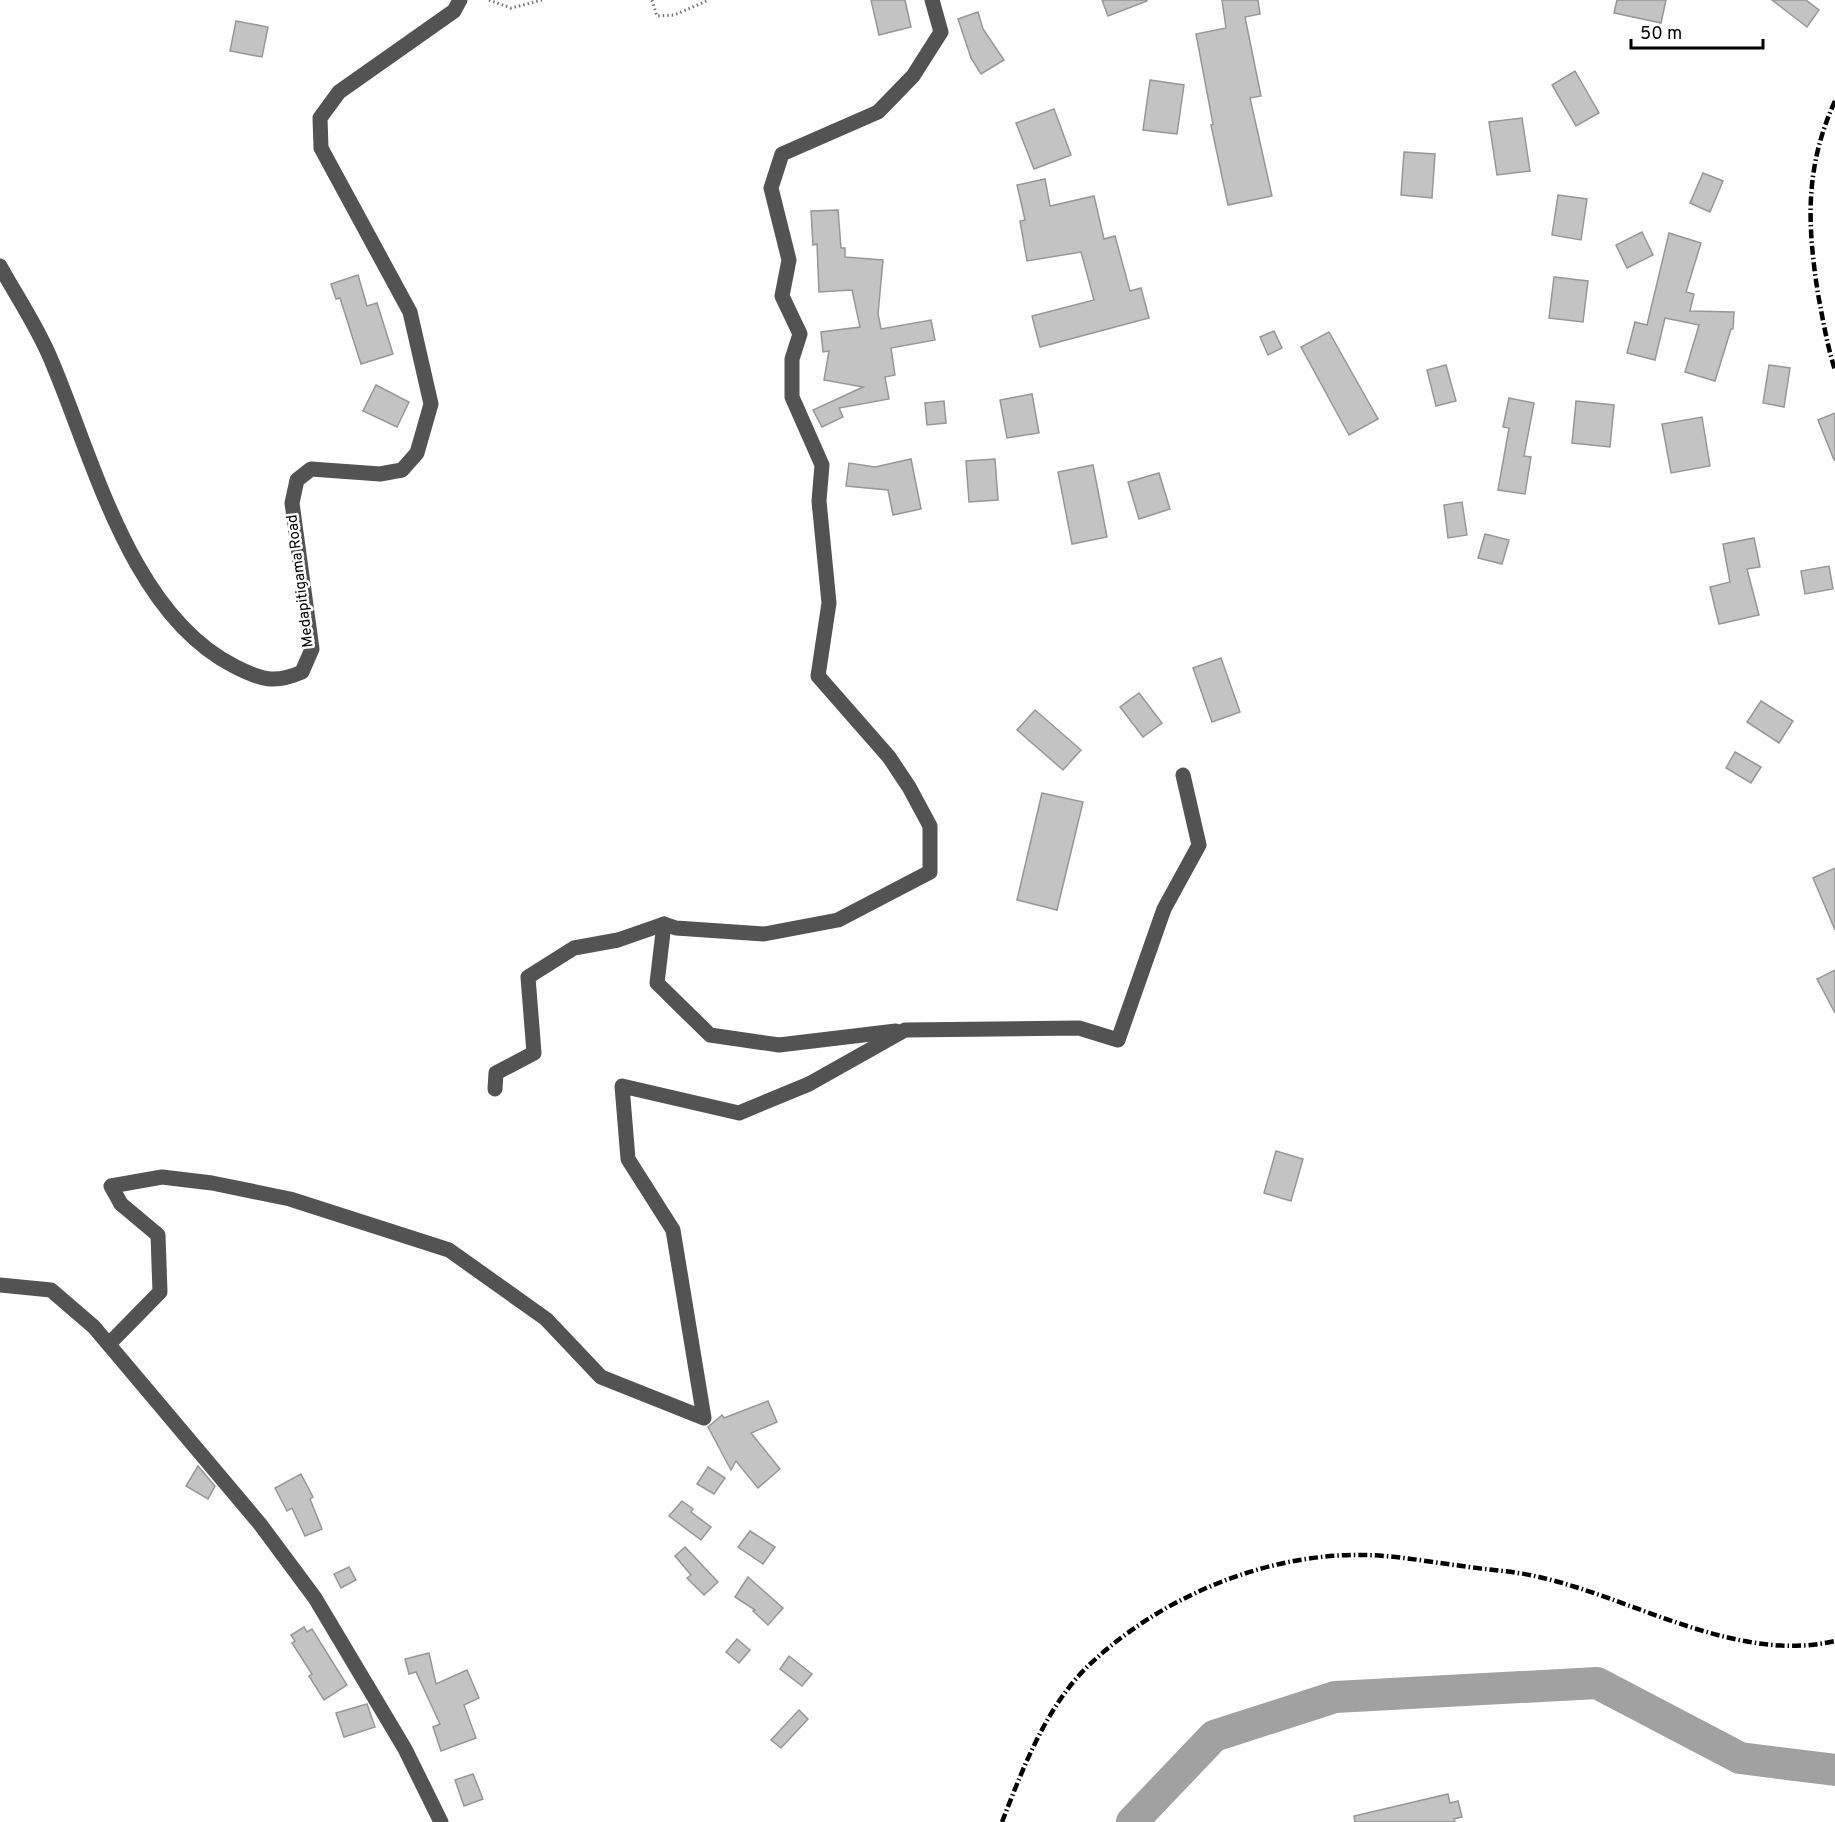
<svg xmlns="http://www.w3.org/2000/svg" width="1835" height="1822" font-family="Overpass,sans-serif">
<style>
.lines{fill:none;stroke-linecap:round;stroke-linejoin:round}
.river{stroke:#a1a1a1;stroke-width:32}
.building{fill:#c3c3c3;stroke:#979797;stroke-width:1.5}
.path{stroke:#757575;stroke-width:3;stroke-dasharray:1.5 3;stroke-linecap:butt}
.minor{stroke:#535353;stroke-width:15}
.rail{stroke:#000;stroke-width:4.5;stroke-dasharray:9 3 1.5 3;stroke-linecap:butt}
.labels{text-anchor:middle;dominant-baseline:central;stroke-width:5;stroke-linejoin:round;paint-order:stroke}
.street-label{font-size:15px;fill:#000;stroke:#fff}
</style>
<rect width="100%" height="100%" fill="#fff"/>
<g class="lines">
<path class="river" d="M1132,1822L1214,1736L1335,1697L1597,1683L1740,1758L1835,1770"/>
</g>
<g class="building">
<path d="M871,0H905L911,27L879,35Z"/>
<path d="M1102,0H1147V1L1108,16Z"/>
<path d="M1222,0H1258L1260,14L1245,17L1261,96L1250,98L1272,196L1228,205L1211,125L1213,124L1196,34L1226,28Z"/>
<path d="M1617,0H1666L1661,23L1614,13Z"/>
<path d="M1772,0H1806L1819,10L1807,27Z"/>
<path d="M978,12L983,29L1004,60L981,74L971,58L958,19Z"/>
<path d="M236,21L268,27L262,57L230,51Z"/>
<path d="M1575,71L1599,113L1576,126L1552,85Z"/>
<path d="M1150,80L1184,85L1177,134L1143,130Z"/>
<path d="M1054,109L1071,155L1034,169L1016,123Z"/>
<path d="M1522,118L1530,171L1497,175L1489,122Z"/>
<path d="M1404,152L1435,154L1432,198L1401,195Z"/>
<path d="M1703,173L1723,181L1710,212L1690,203Z"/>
<path d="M1045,179L1050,206L1094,196L1104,239L1115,236L1130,291L1141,288L1149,318L1040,347L1032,316L1094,300L1081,252L1027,261L1020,221L1025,220L1017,185Z"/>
<path d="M1558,195L1587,199L1581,240L1552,235Z"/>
<path d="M838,210L841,248H845V257L883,260L878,314L881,329L931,320L935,340L891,348L895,375L885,377L889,399L839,408L843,417L822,427L813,410L863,387L824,380L829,351L823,352L821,332L860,327L852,290L819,292L817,244L813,245L811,211Z"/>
<path d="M1642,232L1653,255L1627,268L1616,245Z"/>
<path d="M1669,233L1701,243L1686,292L1694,294L1690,311L1734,312L1733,329H1731L1715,381L1685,372L1699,325L1665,318L1655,360L1627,353L1635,322L1647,325Z"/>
<path d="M358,275L367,306L377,303L393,354L361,364L340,298L336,299L331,284Z"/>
<path d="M1554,277L1588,281L1583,322L1549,318Z"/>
<path d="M1274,331L1282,348L1268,355L1260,337Z"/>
<path d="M1329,332L1378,419L1349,435L1301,347Z"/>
<path d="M1446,365L1456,401L1436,406L1427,370Z"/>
<path d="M1769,365L1790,368L1784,407L1763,403Z"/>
<path d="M376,385L409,402L397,427L363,411Z"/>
<path d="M1032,394L1039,433L1007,438L1000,400Z"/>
<path d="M1509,398L1534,403L1524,456L1531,457L1525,494L1498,490L1509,428L1503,427Z"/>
<path d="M944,401L946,423L927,425L925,403Z"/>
<path d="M1576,401L1614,405L1610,447L1572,443Z"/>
<path d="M1835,413V460H1834L1818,420Z"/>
<path d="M1702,417L1710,466L1671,473L1662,424Z"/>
<path d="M911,459L921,509L893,515L888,490L846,486L849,463L875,467Z"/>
<path d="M995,459L998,500L969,502L966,461Z"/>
<path d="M1093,465L1107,537L1072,544L1058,472Z"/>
<path d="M1159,473L1170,509L1139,519L1128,482Z"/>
<path d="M1462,502L1467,535L1448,538L1444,505Z"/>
<path d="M1485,534L1509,540L1502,564L1478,558Z"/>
<path d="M1754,538L1760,567L1747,569L1759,615L1719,624L1710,587L1730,582L1723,544Z"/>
<path d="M1829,566L1833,589L1805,594L1801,571Z"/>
<path d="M1221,658L1240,712L1212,722L1193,668Z"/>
<path d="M1139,693L1162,723L1143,737L1120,707Z"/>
<path d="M1761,701L1793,721L1779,743L1747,722Z"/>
<path d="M1035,710L1081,750L1063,770L1017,730Z"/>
<path d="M1735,752L1761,767L1751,783L1726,768Z"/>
<path d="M1042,793L1083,802L1057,910L1017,900Z"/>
<path d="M1835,868V930L1813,878Z"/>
<path d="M1835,970V1013L1817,979Z"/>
<path d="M1276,1151L1303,1159L1291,1201L1264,1193Z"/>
<path d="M768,1401L777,1422L751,1433L780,1469L758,1488L736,1461L731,1470L708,1427L722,1415L724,1418Z"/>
<path d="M198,1466L215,1486L208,1499L186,1486Z"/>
<path d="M708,1467L725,1478L714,1494L697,1484Z"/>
<path d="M301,1474L313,1497L310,1499L322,1529L305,1536L292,1508L287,1511L275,1488Z"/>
<path d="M682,1501L693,1509L691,1512L711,1527L701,1540L669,1516Z"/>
<path d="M750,1531L775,1547L763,1564L738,1547Z"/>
<path d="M685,1547L718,1582L704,1595L687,1578L691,1575L675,1556Z"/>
<path d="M349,1567L356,1580L341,1588L334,1574Z"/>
<path d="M748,1577L783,1608L768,1625L753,1611L755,1610L735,1597Z"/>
<path d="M304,1627L307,1632L312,1629L347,1685L324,1700L309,1676L312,1674L292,1643L295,1641L291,1635Z"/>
<path d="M737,1639L750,1650L739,1663L726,1652Z"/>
<path d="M429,1653L436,1684L467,1670L479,1698L464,1705L476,1738L441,1751L433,1727L440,1724L416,1672L409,1674L405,1659Z"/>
<path d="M789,1656L812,1674L802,1686L780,1669Z"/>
<path d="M367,1704L375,1727L344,1737L336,1713Z"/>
<path d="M799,1710L808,1719L781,1748L771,1740Z"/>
<path d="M473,1774L483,1799L464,1806L455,1780Z"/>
<path d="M1448,1794L1450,1803L1458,1801L1462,1817L1454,1819L1455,1822H1355L1354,1816Z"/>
</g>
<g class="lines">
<g class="path">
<path d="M489,0L511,8L542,0"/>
<path d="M652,0L657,16L674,15L709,0"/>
</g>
<g class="minor">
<path d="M0,266C17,297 39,329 52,362C94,461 131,614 234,666C261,680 275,684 302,672L312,649L292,503L297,480L311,469L380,474L402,470L417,453L431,404L410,312L321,148L320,118L339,92L454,11L460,0"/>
<path d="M896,1031L779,1045L710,1035L657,983L664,924L676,928L764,934L838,920L930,872V826L909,787L889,757L818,676L829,603L819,501L822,465L792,397V359L800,334L782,296L789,260L771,188L782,154L878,112L913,76L941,32L932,0"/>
<path d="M495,1089L496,1073L534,1053L528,977L574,948L618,940L664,924"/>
<path d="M0,1285L51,1290L94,1327L260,1524L315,1598L405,1749L441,1822"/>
<path d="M109,1344L160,1292L158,1235L121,1204L111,1186L162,1177L212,1183L290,1199L449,1250L546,1319L601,1377L704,1418L673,1230L628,1159L622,1086L739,1113L809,1084L905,1030L1079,1028L1118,1040L1164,909L1199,845L1183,775"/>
</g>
<g class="rail">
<path d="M1835,101C1805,167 1807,223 1818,294C1823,320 1827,345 1835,370"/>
<path d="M1002,1822C1023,1768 1046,1707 1088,1666C1159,1598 1263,1554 1361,1555C1395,1555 1429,1562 1462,1566C1488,1570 1514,1571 1539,1577C1633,1598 1737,1664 1835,1641"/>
</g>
</g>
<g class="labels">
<g class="street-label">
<text transform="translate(301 581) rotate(-97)">Medapitigama Road</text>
</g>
</g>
<path d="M1631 39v9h132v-9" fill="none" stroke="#000000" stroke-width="3"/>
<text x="1640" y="39" font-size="18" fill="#000000" stroke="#ffffff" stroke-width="4.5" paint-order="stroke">50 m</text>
</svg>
